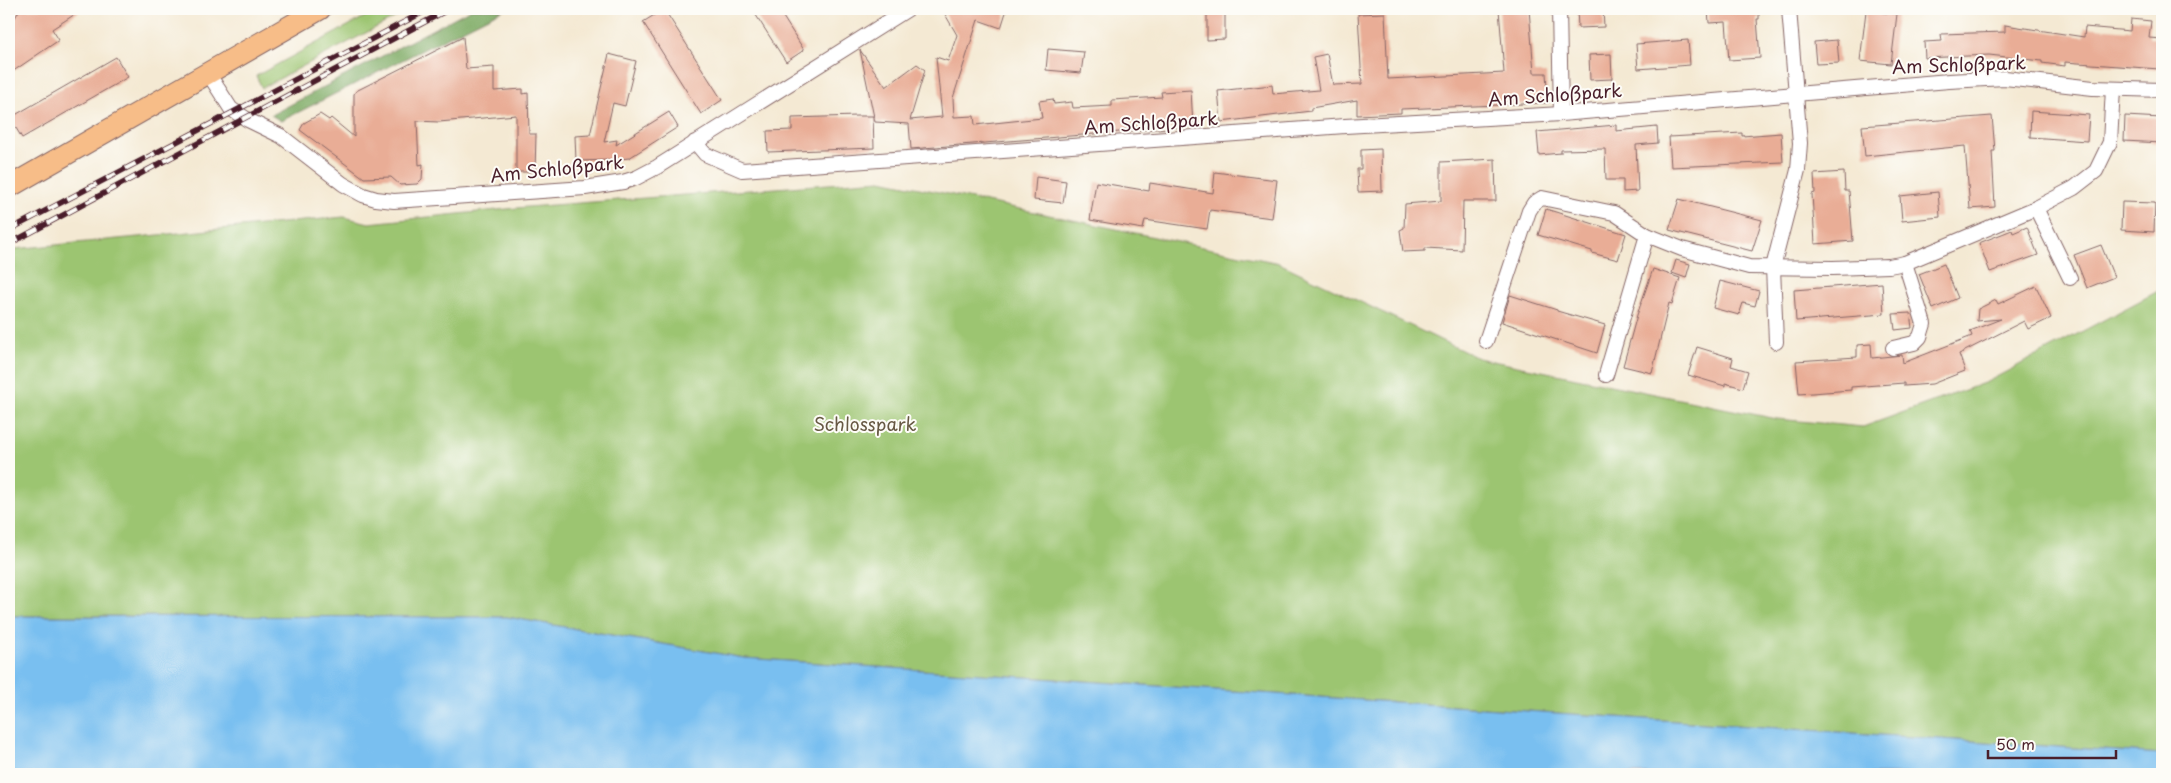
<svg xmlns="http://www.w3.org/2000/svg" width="2171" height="783" font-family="'Playpen Sans',sans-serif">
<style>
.green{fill:#9cc571;stroke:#73724e}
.forest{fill:#7daa63;stroke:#646447}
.water{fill:#79bff0;stroke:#626f8e}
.building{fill:#e9ad96}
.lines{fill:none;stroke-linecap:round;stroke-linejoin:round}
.minor-casing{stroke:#866666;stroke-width:16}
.primary-casing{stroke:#866666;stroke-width:23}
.minor{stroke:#fff;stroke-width:14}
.primary{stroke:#f7bd88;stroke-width:21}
.rail-casing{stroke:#4a1f2b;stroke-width:5.5}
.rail{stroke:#fdfcf7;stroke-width:4;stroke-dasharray:11;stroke-linecap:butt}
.labels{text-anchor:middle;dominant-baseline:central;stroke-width:4;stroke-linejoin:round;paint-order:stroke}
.street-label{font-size:18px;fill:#4a1f2b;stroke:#fdfcf7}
.park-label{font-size:18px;fill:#675944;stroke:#fdfcf7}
</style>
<rect width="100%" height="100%" fill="#fdfcf7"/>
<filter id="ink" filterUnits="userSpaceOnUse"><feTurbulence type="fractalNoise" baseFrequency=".02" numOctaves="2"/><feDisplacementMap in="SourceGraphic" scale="10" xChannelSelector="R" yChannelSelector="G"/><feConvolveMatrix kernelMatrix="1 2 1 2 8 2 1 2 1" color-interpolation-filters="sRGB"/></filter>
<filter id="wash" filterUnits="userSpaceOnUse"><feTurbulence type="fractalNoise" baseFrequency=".0096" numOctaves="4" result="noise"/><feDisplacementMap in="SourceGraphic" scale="20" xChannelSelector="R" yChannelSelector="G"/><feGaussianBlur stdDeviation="1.12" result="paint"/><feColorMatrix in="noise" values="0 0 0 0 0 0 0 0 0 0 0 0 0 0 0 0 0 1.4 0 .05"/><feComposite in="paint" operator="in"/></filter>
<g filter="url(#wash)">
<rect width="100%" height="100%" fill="#f4e9d3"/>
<g class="green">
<path d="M379,9H411L262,88L256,76Z"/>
<path d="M881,180L1279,263L1478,358L1777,419L1863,427L1987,382L2162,289V754L744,658L507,617L9,616V252L14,249L344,217L369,223L527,207Z"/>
</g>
<path class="forest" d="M471,9H504L281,121L271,115Z"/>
<path class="water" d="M9,616L507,617L744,658L2162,754V774H9Z"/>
<g id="blocks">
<g class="building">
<path d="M20,9H83L52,29L59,40L9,74V28Z"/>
<path d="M664,9L722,100L701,114L643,22Z"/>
<path d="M752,9H778L804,50L786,62Z"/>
<path d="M942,9H1007L1001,28L978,20L953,98L954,117L974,116L975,125L1042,118L1039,101L1053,99L1054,104L1072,102L1073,108L1112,106V100L1162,97L1161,92L1191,90L1193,126L911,149L909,124L875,122L860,50L886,87L917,64L925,70L910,120L942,117L936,57L948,61L957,35Z"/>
<path d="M1207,9H1225V39L1207,40Z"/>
<path d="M1499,9H1529L1534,73H1546L1548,103L1401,109V113L1357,115V100L1311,108V111L1221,122L1218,91L1272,85L1273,94L1319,90L1313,57L1327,54L1333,85L1362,84L1358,14L1385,13L1388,79L1504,73Z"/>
<path d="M1577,9H1603L1604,27L1578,28Z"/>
<path d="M1708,9H1759V19H1757L1760,58L1729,60L1726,22L1709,23Z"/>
<path d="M1866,11L1897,14L1891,64L1860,61Z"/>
<path d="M2131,19L2151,21L2149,38L2162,39V67H2158L2159,69L2065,62V66L2042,63V61L1989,55L1925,58L1924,42L1942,41L1941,34L2005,32V25L2084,37L2085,27L2130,31Z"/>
<path d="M463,37L466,69L494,67V91L523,89V94L528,93L529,134H536L535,172H516V115L439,122L417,121L419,165L423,164L422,179L417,184L400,185L391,177L364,178L300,130L304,123L320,114L329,120L331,118L354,137V94L356,91Z"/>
<path d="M1688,40L1690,65L1638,69L1636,44Z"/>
<path d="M1837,40L1839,63L1816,64L1814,42Z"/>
<path d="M1048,49L1084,52L1081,73L1046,70Z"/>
<path d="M609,54L636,61L625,106L613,103L604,142L617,140L616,145L669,112L678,127L629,158L612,160L576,161L575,136L590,135Z"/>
<path d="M1611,54L1612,79L1590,80L1589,55Z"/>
<path d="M116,57L128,77L22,138L10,118Z"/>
<path d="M2031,111L2089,115L2087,141L2030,137Z"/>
<path d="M857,116H873L874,148L768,152L767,131L792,130V118Z"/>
<path d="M1992,116L1995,151H1992L1995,207L1970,209L1965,146L1865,156L1862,126Z"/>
<path d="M2125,116L2162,118V143L2124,141Z"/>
<path d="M1616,125V131L1657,127L1658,143L1636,145L1638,191L1623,192V180H1606L1605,149L1561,150V153L1539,155L1537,132Z"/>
<path d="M1742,133V136L1781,133L1783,162L1671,167L1669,137Z"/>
<path d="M1381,149L1382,191L1358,192L1357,169H1361V150Z"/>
<path d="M1495,159L1496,201H1463L1462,250L1425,248V251L1403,252L1400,230L1404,228L1405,204L1441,201V162Z"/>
<path d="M1215,172L1277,180L1272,218L1210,210L1207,229L1145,220L1143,229L1090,220L1096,182L1149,191L1150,183L1213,193Z"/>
<path d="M1844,172L1845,191H1849L1853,241L1815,244L1812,194L1815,193L1814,174Z"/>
<path d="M1036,177L1066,181L1063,203L1034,200Z"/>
<path d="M1938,192L1940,217L1902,221L1900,196Z"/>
<path d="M1679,199L1762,220L1752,251L1669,230Z"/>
<path d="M2122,202L2155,203L2154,232L2121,230Z"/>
<path d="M1546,209L1626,234L1618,260L1592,253V251L1538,235Z"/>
<path d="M2027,227L2038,255L1990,272L1979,243L2012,230L2013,233Z"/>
<path d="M2101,245L2114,277L2087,288L2074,255Z"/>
<path d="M1676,260L1690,264L1686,278L1672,273Z"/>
<path d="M1944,264L1958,298L1933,309L1919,274Z"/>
<path d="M1653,269L1680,278L1672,304L1669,303L1652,373L1623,366L1637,315Z"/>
<path d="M1720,281L1759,291L1755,306L1743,303L1739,315L1713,308Z"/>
<path d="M1882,283L1884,314L1796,321L1794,290Z"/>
<path d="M2036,286L2051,318L2028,329L2024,321L1959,354L1965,371L1932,384L1904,386V383L1851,387V390L1799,394L1796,361L1857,357V345L1871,344L1872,358L1902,355L1903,363L1972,336L1970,331L2001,319L1977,321L1978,309L1996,300L1998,304Z"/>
<path d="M1510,295L1557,310V311L1605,325L1597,353L1502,322Z"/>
<path d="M1910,313L1912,328L1895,330L1893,314Z"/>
<path d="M1697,347L1733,358L1731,366L1748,371L1743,388L1725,383V386L1688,375Z"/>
</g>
</g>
</g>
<g filter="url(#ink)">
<use href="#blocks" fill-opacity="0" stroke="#866666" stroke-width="1"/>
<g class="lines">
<defs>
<g id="minor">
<path d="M1559,9L1561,114"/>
<path d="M208,73L231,109L248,120L281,136L343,184L363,195L376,199L394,201L585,188L623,182L636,178L657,167L908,9"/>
<path d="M695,142L705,154L742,170L1345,126L1561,114L1949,81L2005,78L2093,88L2162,90"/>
<path d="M2036,208L2070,278"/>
<path d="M1486,341L1529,211L1534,203L1542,198L1614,213L1647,235L1682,249L1749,267L1833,268L1889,266L1905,263L2036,208L2074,188L2096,171L2110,142L2113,89"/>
<path d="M1776,342L1773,267L1798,170L1800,143L1789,9"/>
<path d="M1893,348L1914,343L1920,337L1924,324L1905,263"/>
<path d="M1606,375L1647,235"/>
</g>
<path id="primary" d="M9,187L320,9"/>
</defs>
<use href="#minor" class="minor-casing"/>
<use href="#primary" class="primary-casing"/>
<use href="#minor" class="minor"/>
<use href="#primary" class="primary"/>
<defs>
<g id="rail">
<path d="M9,230L429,9"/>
<path d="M9,244L449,9"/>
</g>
</defs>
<use href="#rail" class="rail-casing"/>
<use href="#rail" class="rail"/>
</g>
</g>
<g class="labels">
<g class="street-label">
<text transform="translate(1959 64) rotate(-2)">Am Schloßpark</text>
<text transform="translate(1555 94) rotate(-4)">Am Schloßpark</text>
<text transform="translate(1151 122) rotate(-4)">Am Schloßpark</text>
<text transform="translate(557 168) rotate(-6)">Am Schloßpark</text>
</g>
<g class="park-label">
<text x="865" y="423">Schlosspark</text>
</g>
</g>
<rect width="2171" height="783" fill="none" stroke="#fdfcf7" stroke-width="30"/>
<path d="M1988 750v8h128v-8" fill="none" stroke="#4a1f2b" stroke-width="2.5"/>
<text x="1996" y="750" font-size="15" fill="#4a1f2b" stroke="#fdfcf7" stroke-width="4" paint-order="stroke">50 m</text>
</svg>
